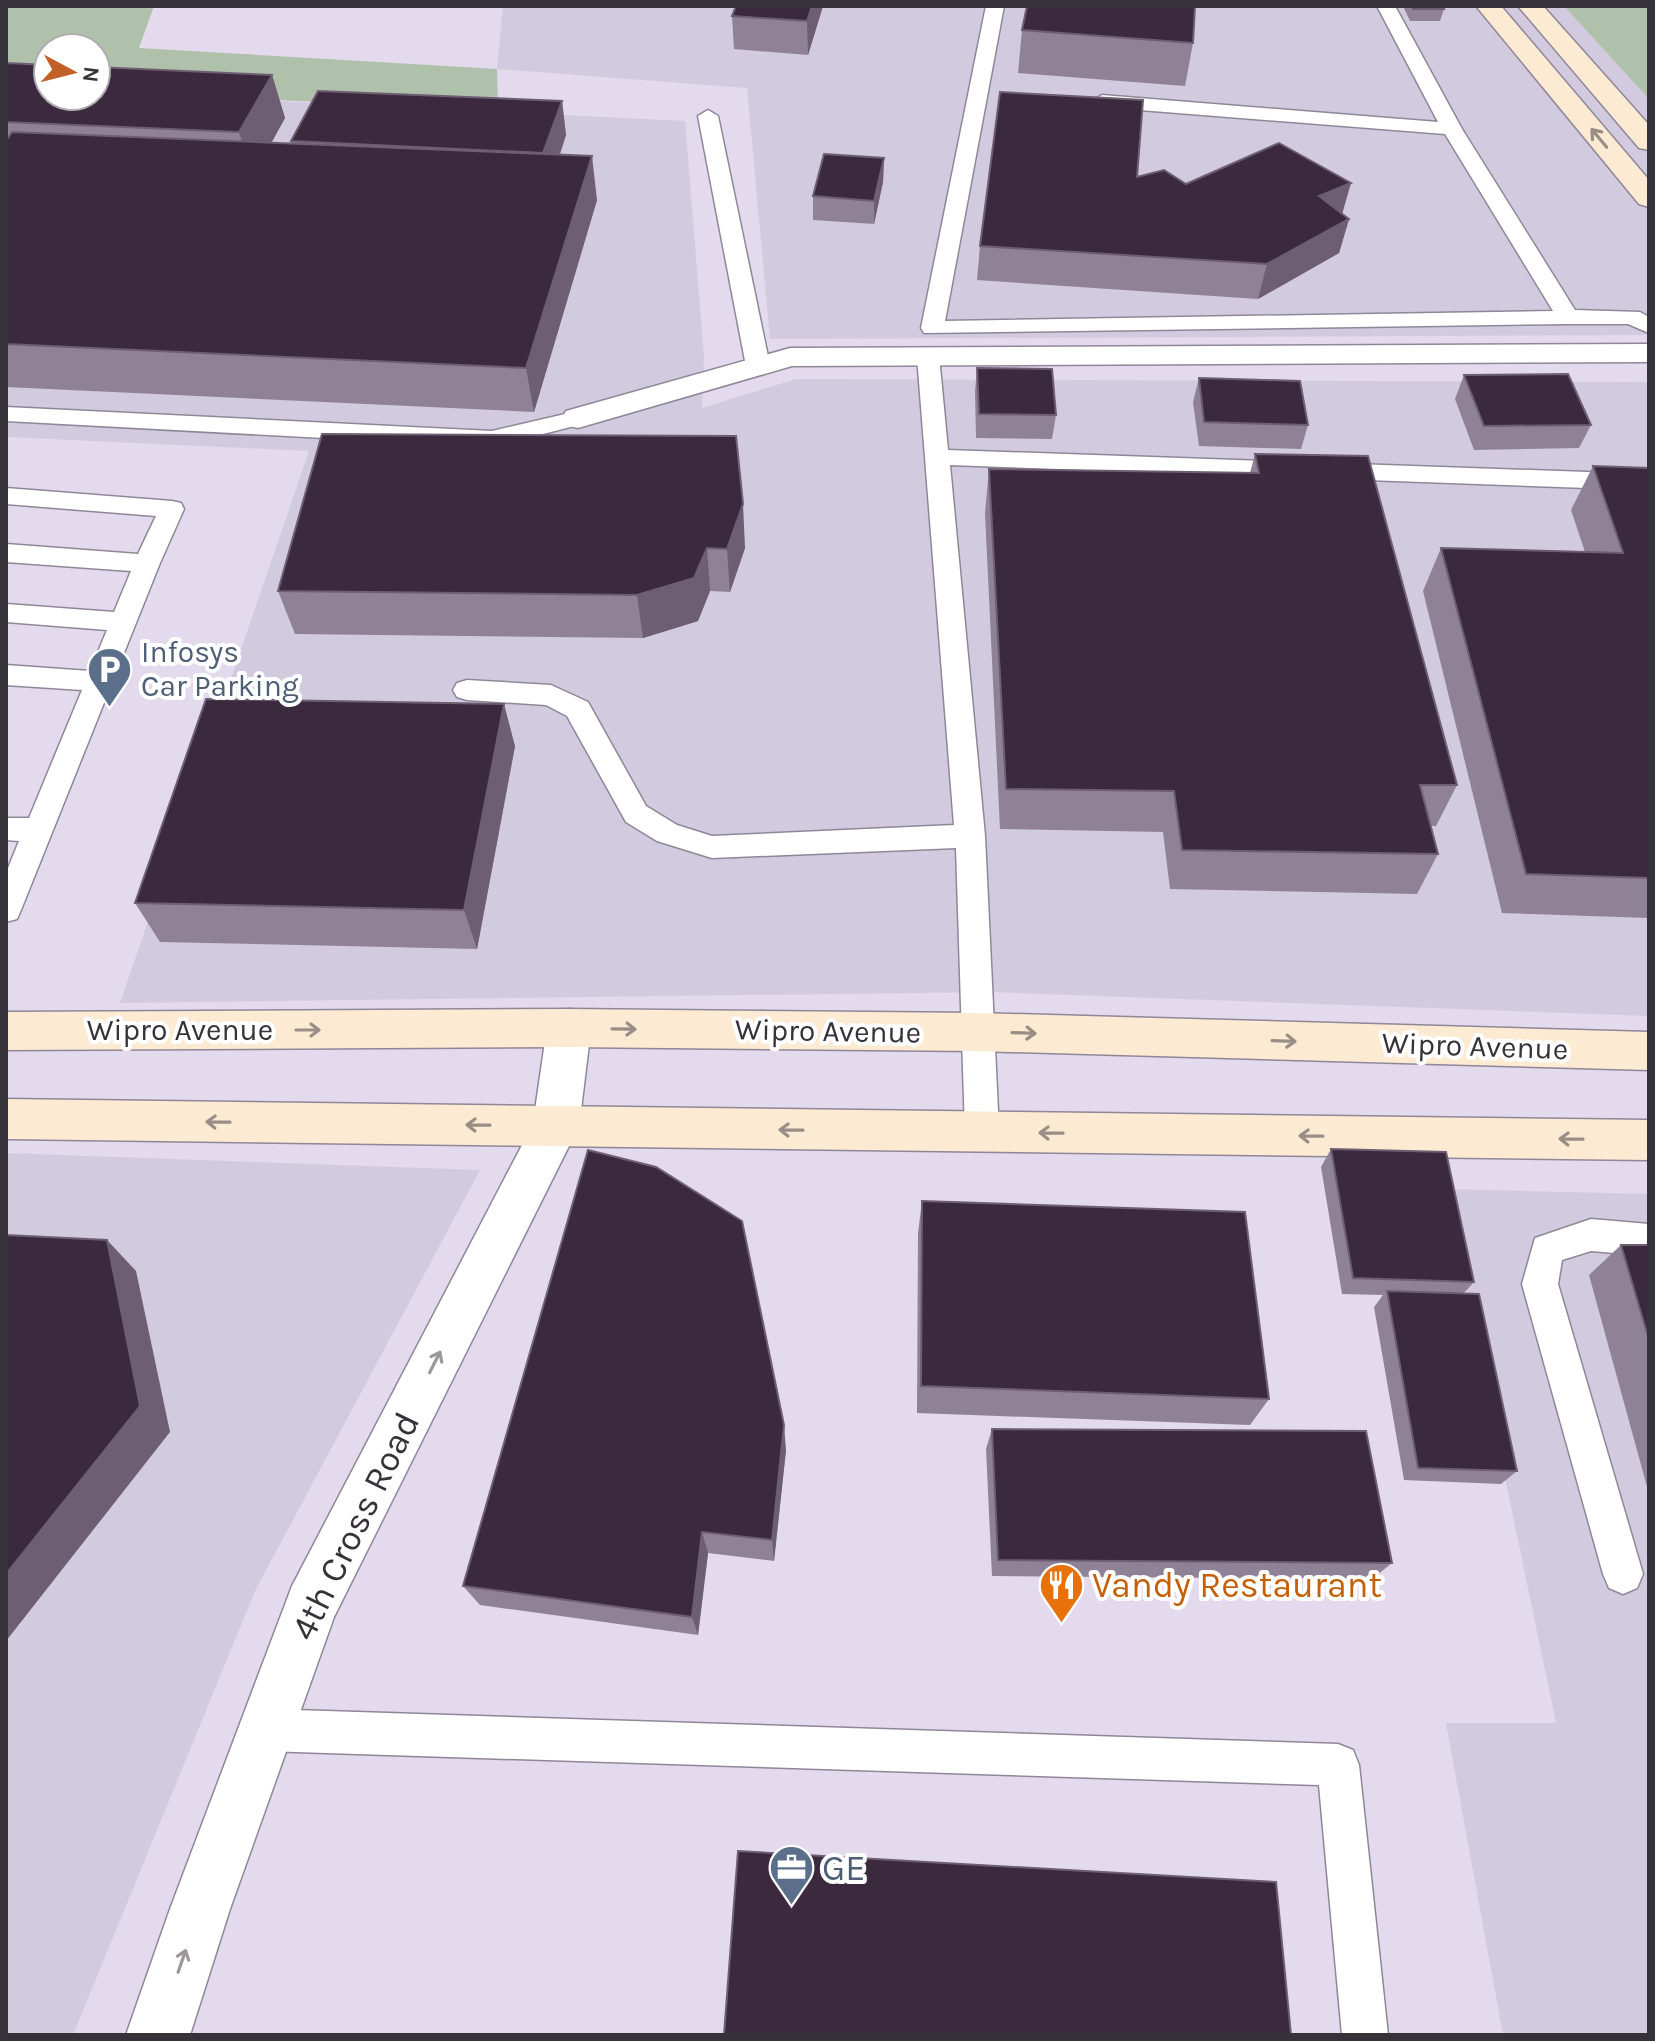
<svg xmlns="http://www.w3.org/2000/svg" width="1655" height="2041" font-family="Karla,sans-serif">
<style>
.commercial{fill:#d2cade}
.green{fill:#afc0ab}
.lines{fill:none;stroke-linecap:round;stroke-linejoin:round}
.service-casing{stroke:#8f8798;stroke-width:3}
.minor-casing{stroke:#8f8798;stroke-width:3}
.tertiary-casing{stroke:#8f8798;stroke-width:3}
.secondary-casing{stroke:#8f8798;stroke-width:3}
.service{fill:#fff;fill-rule:evenodd}
.minor{fill:#fff;fill-rule:evenodd}
.tertiary{fill:#fff;fill-rule:evenodd}
.secondary{fill:#fcead2;fill-rule:evenodd}
.wall{fill:#8f8296}
.shaded-wall{fill:#6d5e72}
.building{fill:#3b293e;stroke:#6d5e72;stroke-width:2}
.oneway{stroke:#998e86}
.oneway2{stroke:#9a989c}
.labels{text-anchor:middle;dominant-baseline:central;stroke-width:8;stroke-linejoin:round;paint-order:stroke}
.service-label{font-size:30px;fill:#4e5e75;stroke:#fff;text-anchor:start}
.street-label{font-size:30px;fill:#36323a;stroke:#fff}
.near-street-label{font-size:36px;fill:#36323a;stroke:#fff}
.near-food-label{font-size:36px;fill:#c56008;stroke:#fff;text-anchor:start}
.near-service-label{font-size:36px;fill:#4e5e75;stroke:#fff;text-anchor:start}
</style>
<rect width="100%" height="100%" fill="#e3daed"/>
<g class="commercial">
<path d="M503,6H1564L1649,99V335L770,339L747,88L497,69Z"/>
<path d="M6,88L48,96H96V92L685,121L704,356L702,408L796,379L1649,382V1016L991,992L120,1003L309,451L6,437Z"/>
<path d="M6,1153L480,1170L255,1591L73,2035H6Z"/>
<path d="M1445,1189L1649,1194V2035H1503L1446,1723H1556Z"/>
</g>
<g class="green">
<path d="M6,6H154L139,48L497,69L498,110L96,92V48H48V90L6,88Z"/>
<path d="M1564,6H1649V99Z"/>
</g>
<g class="lines">
<defs>
<g id="service">
<path d="M986,6H1004L945,321L1553,311L1445,134L1102,107L1092,101L1102,95L1438,122L1377,6H1395L1462,129L1575,310L1640,312L1649,317V333L1628,324H1568L924,333L921,328Z"/>
<path d="M708,110L718,116L770,366L766,371H750L746,366L698,116Z"/>
<path d="M928,349L936,351L939,356L948,450L1615,473L1649,480V496L1615,489L950,465L985,836L999,1132L994,1142L982,1147L970,1142L965,1132L956,848L712,858L657,841L626,822L567,716L546,705L467,700L457,697L453,690L457,683L467,680L551,685L588,702L646,806L677,825L712,836L954,825L917,356L920,351Z"/>
<path d="M6,407L492,431L578,411L586,413L590,418L586,423L492,447L6,421Z"/>
<path d="M6,488L172,501L181,503L184,509L160,563L21,910L17,919L6,922V873L19,841L6,840V818H29L82,690L6,685V665L90,671L107,630L6,622V604L114,612L131,571L6,562V544L138,554L156,516L6,504Z"/>
<path d="M1591,1219L1649,1224V1256L1591,1251L1562,1260L1558,1284L1643,1574L1637,1588L1623,1594L1609,1588L1603,1574L1522,1284L1535,1238Z"/>
<path d="M265,1709L1338,1744L1353,1750L1359,1765L1388,2035H1342L1319,1785L265,1751L250,1745L244,1730L250,1715Z"/>
</g>
<path id="minor" d="M1649,344V362L792,366L578,428L566,425L562,418L566,411L790,348Z"/>
<path id="tertiary" d="M569,1009L585,1015L591,1028L579,1126L334,1617L230,1909L190,2035H126L170,1909L292,1586L533,1124L547,1028L553,1015Z"/>
<g id="secondary">
<path d="M1476,6H1501L1649,180V207L1639,204Z"/>
<path d="M1518,6H1543L1649,125V150L1639,148Z"/>
<path d="M569,1009L977,1013L1649,1032V1070L977,1051L569,1047L6,1050V1012Z"/>
<path d="M6,1099L1649,1120V1160L6,1139Z"/>
</g>
</defs>
<use href="#service" class="service-casing"/>
<use href="#minor" class="minor-casing"/>
<use href="#tertiary" class="tertiary-casing"/>
<use href="#secondary" class="secondary-casing"/>
<use href="#service" class="service"/>
<use href="#minor" class="minor"/>
<use href="#tertiary" class="tertiary"/>
<use href="#secondary" class="secondary"/>
</g>
<g class="wall">
<path d="M736,6H823L808,55L734,49L732,16Z"/>
<path d="M1403,6H1442L1444,9L1440,21H1410Z"/>
<path d="M1022,30L1193,43L1185,86L1018,73Z"/>
<path d="M6,63L272,75L285,118L271,143L291,144V141L562,101L566,135L560,155L597,200L534,412L6,387Z"/>
<path d="M884,158L883,182L874,224L813,220V196Z"/>
<path d="M1137,177L1186,184L1349,219L1339,253L1258,299L977,280L980,246Z"/>
<path d="M977,368L1056,415L1052,439L976,438L975,392Z"/>
<path d="M1464,375L1591,425L1579,448L1474,450L1455,399Z"/>
<path d="M1199,378L1308,425L1301,449L1199,446L1193,402Z"/>
<path d="M322,434L745,548L730,592L710,591L698,621L643,638L295,634L278,591Z"/>
<path d="M1255,454L1457,785L1436,826H1431L1438,854L1417,894L1170,889L1163,832L1000,829L985,513L989,469L1250,473Z"/>
<path d="M1593,466L1649,468V918L1502,913L1423,591L1441,548L1585,552L1571,510Z"/>
<path d="M515,746L477,949L160,942L135,903Z"/>
<path d="M1331,1149L1474,1282L1463,1294L1517,1471L1501,1484L1404,1480L1374,1307L1383,1295L1342,1294L1321,1167Z"/>
<path d="M922,1201L1269,1399L1250,1425L917,1413L918,1233Z"/>
<path d="M1621,1245H1649V1494L1589,1275Z"/>
<path d="M992,1429L1392,1563L1372,1579L992,1576L986,1449Z"/>
<path d="M786,1450L774,1561L708,1553L698,1635L480,1605L463,1586Z"/>
</g>
<g class="shaded-wall">
<path d="M812,6H823L808,55L807,21Z"/>
<path d="M272,75L285,118L253,176L239,132Z"/>
<path d="M562,101L566,135L548,187L543,153Z"/>
<path d="M592,156L597,200L534,412L526,368Z"/>
<path d="M884,158L883,182L874,224V201Z"/>
<path d="M1351,183L1341,218L1319,196Z"/>
<path d="M1349,219L1339,253L1258,299L1267,264Z"/>
<path d="M743,504L745,548L730,592L727,549Z"/>
<path d="M707,548L710,591L698,621L643,638L637,595Z"/>
<path d="M504,704L515,746L477,949L464,910Z"/>
<path d="M107,1240L136,1271L170,1432L6,1641V1574Z"/>
<path d="M784,1425L786,1450L774,1561L772,1540Z"/>
<path d="M702,1532L708,1553L698,1635L692,1617Z"/>
</g>
<g class="building">
<path d="M736,6H812L807,21L732,16Z"/>
<path d="M1027,6H1195L1193,43L1022,30Z"/>
<path d="M1412,6H1442L1444,9H1413Z"/>
<path d="M6,63L48,65V96H96V67L272,75L239,132L6,122Z"/>
<path d="M318,91L562,101L543,153L291,141Z"/>
<path d="M1000,92L1143,100L1137,177L1164,170L1186,184L1279,143L1351,183L1319,196L1349,219L1267,264L980,246Z"/>
<path d="M12,132L592,156L526,368L6,344V141Z"/>
<path d="M824,154L884,158L874,201L813,196Z"/>
<path d="M977,368L1052,369L1056,415L979,414Z"/>
<path d="M1568,374L1591,425L1484,426L1464,375Z"/>
<path d="M1199,378L1300,381L1308,425L1204,422Z"/>
<path d="M322,434L736,436L743,504L727,549L707,548L694,578L637,595L278,591Z"/>
<path d="M1255,454L1368,456L1457,785H1420L1438,854L1182,850L1174,791L1006,789L989,469L1259,473Z"/>
<path d="M1593,466L1649,468V878L1526,874L1441,548L1623,553Z"/>
<path d="M206,699L504,704L464,910L135,903Z"/>
<path d="M1331,1149L1446,1152L1474,1282L1353,1278Z"/>
<path d="M588,1150L656,1167L742,1221L784,1425L772,1540L702,1532L692,1617L463,1586Z"/>
<path d="M922,1201L1245,1212L1269,1399L921,1386Z"/>
<path d="M6,1235L107,1240L140,1406L6,1574Z"/>
<path d="M1621,1245H1649V1340Z"/>
<path d="M1387,1291L1479,1294L1517,1471L1418,1468Z"/>
<path d="M992,1429L1366,1431L1392,1563L998,1560Z"/>
<path d="M738,1851L1276,1882L1291,2035H724Z"/>
</g>
<defs><path id="oneway-shaft" d="M-6 0H5M1.5-3L5.5 0L1.5 3" fill="none" stroke-width="1.6" stroke-linecap="round" stroke-linejoin="round" transform="scale(2)"/></defs>
<g class="oneway">
<use href="#oneway-shaft" transform="translate(1599 138) rotate(-130)"/>
<use href="#oneway-shaft" transform="translate(624 1029) rotate(1)"/>
<use href="#oneway-shaft" transform="translate(308 1030)"/>
<use href="#oneway-shaft" transform="translate(1024 1033) rotate(2)"/>
<use href="#oneway-shaft" transform="translate(1284 1041) rotate(2)"/>
<use href="#oneway-shaft" transform="translate(218 1122) rotate(-179)"/>
<use href="#oneway-shaft" transform="translate(478 1125) rotate(-179)"/>
<use href="#oneway-shaft" transform="translate(791 1130) rotate(-179)"/>
<use href="#oneway-shaft" transform="translate(1051 1133) rotate(-179)"/>
<use href="#oneway-shaft" transform="translate(1311 1136) rotate(-179)"/>
<use href="#oneway-shaft" transform="translate(1571 1139) rotate(-179)"/>
</g>
<g class="oneway2">
<use href="#oneway-shaft" transform="translate(435 1362) rotate(-63)"/>
<use href="#oneway-shaft" transform="translate(182 1961) rotate(-71)"/>
</g>
<defs>
<symbol id="parking-pin" viewBox="-11 -11 22 30"><path d="M0 17L-7.5 6A9.5 9.5 0 1 1 7.5 6Z" fill="#5c6f8a" stroke="#fff"/><path d="M-3.5-5.5H1a3.5 3.5 0 0 1 0 7H-1V5.5H-3.5ZM-1-3.4V-.6H.8a1.4 1.4 0 0 0 0-2.8Z" fill="#fff"/></symbol>
<symbol id="restaurant-pin" viewBox="-11 -11 22 30"><path d="M0 17L-7.5 6A9.5 9.5 0 1 1 7.5 6Z" fill="#e8710a" stroke="#fff"/><path d="M-5-6h1v4h1v-4h1v4h1v-4h1v5L-1.5 .5V6h-2V.5L-5-1ZM5-6V6H3V1.5H1.5Q1.5-4 5-6Z" fill="#fff"/></symbol>
<symbol id="office-pin" viewBox="-11 -11 22 30"><path d="M0 17L-7.5 6A9.5 9.5 0 1 1 7.5 6Z" fill="#5c6f8a" stroke="#fff"/><path d="M-6-3h4V-5.5h4V-3h4V5H-6ZM-1-4.5V-3h2v-1.5ZM-6 0V1H6V0Z" fill="#fff"/></symbol>
</defs>
<g fill-rule="evenodd">
<use href="#parking-pin" x="84" y="644" width="51" height="69"/>
<use href="#restaurant-pin" x="1036" y="1560" width="51" height="69"/>
<use href="#office-pin" x="766" y="1842" width="51" height="69"/>
</g>
<g class="labels">
<g class="service-label">
<text x="141" y="652">Infosys<tspan x="141" dy="34">Car Parking</tspan></text>
</g>
<g class="street-label">
<text x="180" y="1030">Wipro Avenue</text>
<text transform="translate(828 1031) rotate(1)">Wipro Avenue</text>
<text transform="translate(1475 1046) rotate(2)">Wipro Avenue</text>
</g>
<g class="near-street-label">
<text transform="translate(355 1526) rotate(-64)">4th Cross Road</text>
</g>
<g class="near-food-label">
<text x="1092" y="1585">Vandy Restaurant</text>
</g>
<g class="near-service-label">
<text x="822" y="1868">GE</text>
</g>
</g>
<rect width="1655" height="2041" fill="none" stroke="#36323a" stroke-width="16"/>
<g transform="translate(72 72) rotate(97)"><circle r="38" fill="#ffffff" stroke="#afadb0" stroke-width="2"/>
<path d="M0-6L14 30L0 20L-14 30Z" fill="#c36028"/>
<text y="-12" font-size="22" font-weight="bold" text-anchor="middle" fill="#36323a">N</text>
</g>
</svg>
